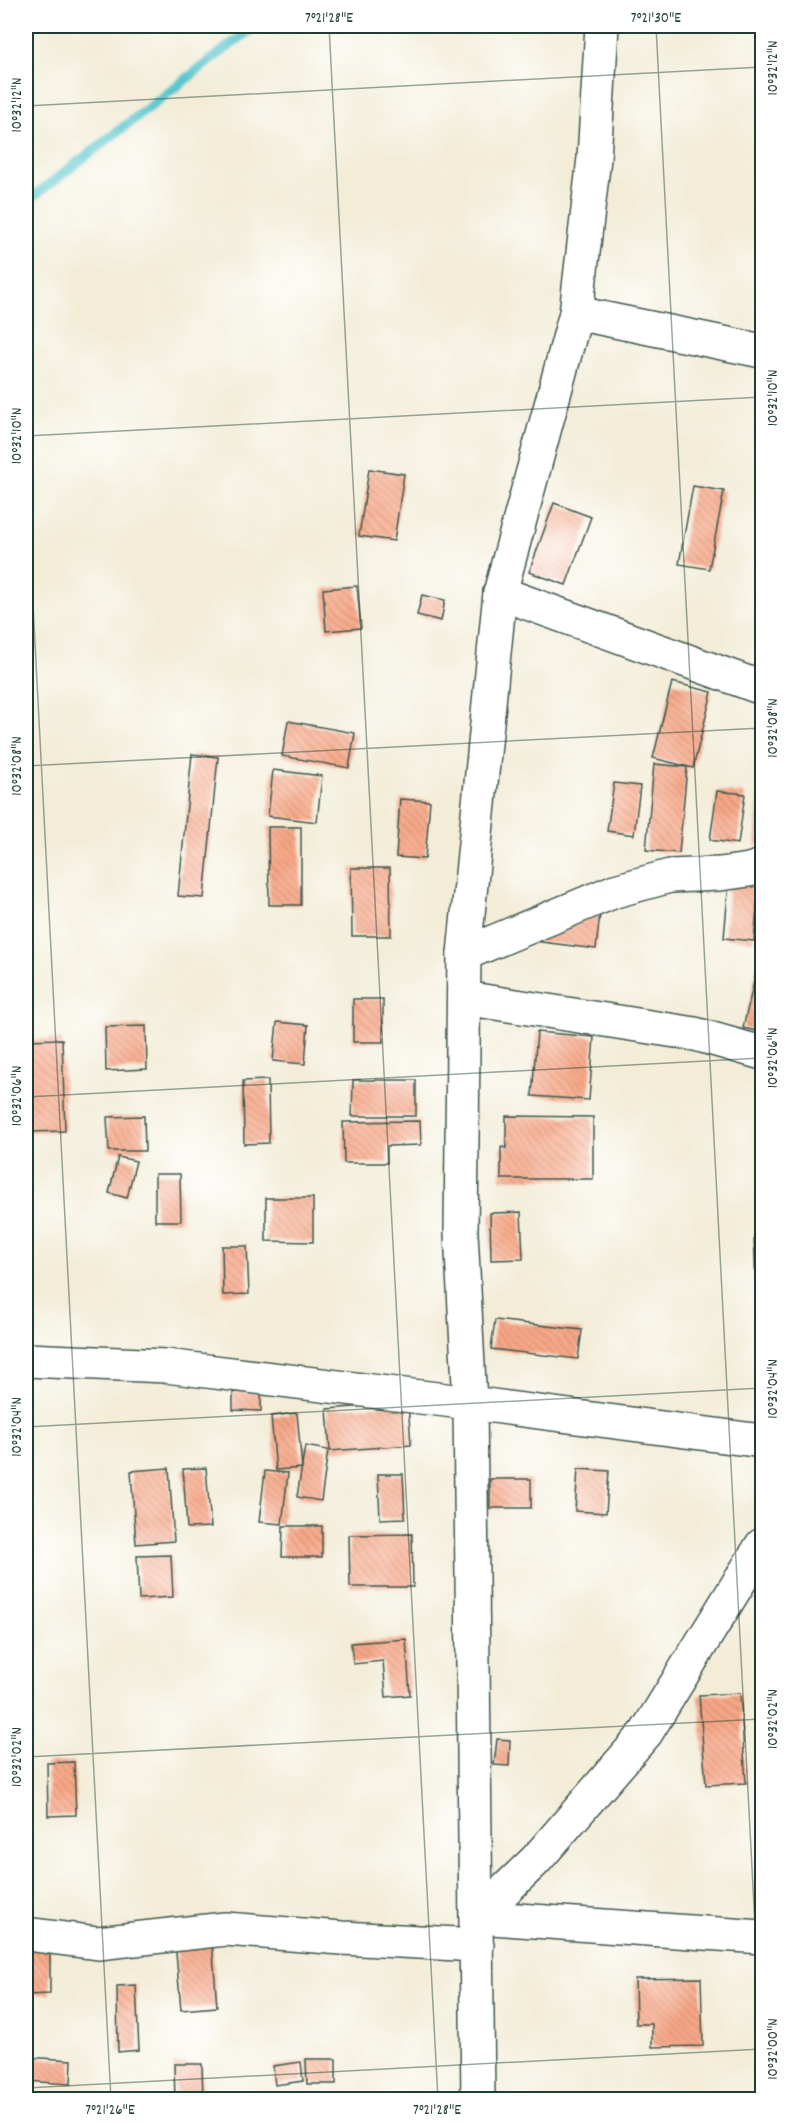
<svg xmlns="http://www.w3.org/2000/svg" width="788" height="2125" font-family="Dekko,sans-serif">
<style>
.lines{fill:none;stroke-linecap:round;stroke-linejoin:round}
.stream{stroke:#59c6ce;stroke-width:10}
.building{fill:url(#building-back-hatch)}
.minor-casing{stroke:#3f574d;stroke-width:36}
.minor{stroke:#fff;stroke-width:33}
.ticks{fill:none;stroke:#1f3d34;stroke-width:1.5;stroke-opacity:0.45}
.neatline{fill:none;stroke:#1f3d34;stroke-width:2}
.ticks-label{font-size:15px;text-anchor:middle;fill:#1f3d34}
</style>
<defs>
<pattern id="building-back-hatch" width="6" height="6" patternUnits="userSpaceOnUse" patternTransform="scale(1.5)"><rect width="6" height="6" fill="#f9a887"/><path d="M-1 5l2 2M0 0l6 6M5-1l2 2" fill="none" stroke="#c98a6f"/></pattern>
</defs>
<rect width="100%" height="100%" fill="#fff"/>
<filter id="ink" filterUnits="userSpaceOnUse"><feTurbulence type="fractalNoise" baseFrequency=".0167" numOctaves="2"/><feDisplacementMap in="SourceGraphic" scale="12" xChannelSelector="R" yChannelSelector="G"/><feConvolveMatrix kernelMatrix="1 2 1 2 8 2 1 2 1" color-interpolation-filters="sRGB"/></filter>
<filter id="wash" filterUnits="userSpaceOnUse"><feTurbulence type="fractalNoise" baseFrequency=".008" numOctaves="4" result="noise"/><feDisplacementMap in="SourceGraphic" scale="24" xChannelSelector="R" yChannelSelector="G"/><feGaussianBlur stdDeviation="1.35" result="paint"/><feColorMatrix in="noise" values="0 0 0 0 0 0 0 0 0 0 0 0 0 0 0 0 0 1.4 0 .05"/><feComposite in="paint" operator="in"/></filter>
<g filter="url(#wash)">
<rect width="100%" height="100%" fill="#f3edd8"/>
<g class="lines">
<path class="stream" d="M26,202L255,26"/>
</g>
<g id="blocks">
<g class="building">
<path d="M369,469L404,474L394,541L359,536Z"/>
<path d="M693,486L724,491L709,569L679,564Z"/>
<path d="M554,503L591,517L566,585L529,572Z"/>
<path d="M357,586L361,628L326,631L323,589Z"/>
<path d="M422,595L445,600L441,621L417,615Z"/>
<path d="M672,682L712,692L693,768L653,758Z"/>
<path d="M288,721L355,733L349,768L282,756Z"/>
<path d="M192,754L218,757L204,898L178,896Z"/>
<path d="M654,764L687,767L679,853L646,850Z"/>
<path d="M273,770L322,776L317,822L268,816Z"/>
<path d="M761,780H762V846H755Z"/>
<path d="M614,783L640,786L634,835L607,831Z"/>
<path d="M717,791L745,794L738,844L710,840Z"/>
<path d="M400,799L430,801L425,859L396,857Z"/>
<path d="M268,827H301V905H269Z"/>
<path d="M731,859L761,862L754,941L724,938Z"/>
<path d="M351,868H390L391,936H352Z"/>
<path d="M600,914L596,949L534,941Z"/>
<path d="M762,948V1032L743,1028Z"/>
<rect x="353" y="999" width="30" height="43"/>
<path d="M277,1022L308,1025L305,1064L273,1061Z"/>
<path d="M146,1026L147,1069L106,1071L105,1027Z"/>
<path d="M537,1032L594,1037L589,1100L532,1096Z"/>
<path d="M62,1039L65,1131L29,1132L26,1040Z"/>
<path d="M268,1080L269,1143L244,1144L243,1081Z"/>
<path d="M353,1080H416V1116H352Z"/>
<path d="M144,1116L145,1151H109L107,1117Z"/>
<path d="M506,1116L593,1117V1179H501V1147L506,1148Z"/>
<path d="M420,1121L421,1145L387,1146V1163H344L343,1122Z"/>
<path d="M118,1157L136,1161L127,1198L109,1193Z"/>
<path d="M155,1174H180L181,1221H155Z"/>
<path d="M266,1198H313V1242L266,1241Z"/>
<path d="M521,1212L523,1259L491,1260L490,1213Z"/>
<path d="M754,1235H762V1316H757Z"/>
<path d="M222,1246H247L249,1294L223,1295Z"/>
<path d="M495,1320L582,1330L578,1359L491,1349Z"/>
<path d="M233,1392H261V1411L233,1410Z"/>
<path d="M408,1403L411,1445L330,1451L327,1409Z"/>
<path d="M297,1413L302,1468L276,1470L271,1416Z"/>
<path d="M305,1446L328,1450L321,1501L297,1497Z"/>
<path d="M169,1468L174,1541L136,1544L131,1471Z"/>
<path d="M206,1468L211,1527L187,1528L183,1469Z"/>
<path d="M578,1469L609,1471L606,1513L575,1511Z"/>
<path d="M265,1471L288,1473L282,1524L259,1522Z"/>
<path d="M378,1474H403L405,1518L380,1519Z"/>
<rect x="490" y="1479" width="41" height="29"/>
<path d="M283,1526H322V1557H282Z"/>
<path d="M412,1534L413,1587H350L349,1535Z"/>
<path d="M171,1555L173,1597L139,1599L137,1556Z"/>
<path d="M406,1639L410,1695L386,1697L383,1661L353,1664L351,1643Z"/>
<path d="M740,1693L746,1783L706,1785L699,1695Z"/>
<path d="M497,1739L510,1740L509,1766L494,1765Z"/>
<path d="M74,1762L76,1815L48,1816L47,1763Z"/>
<path d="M212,1940L217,2007L181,2010L175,1942Z"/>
<path d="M26,1942H50V1994L26,1995Z"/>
<path d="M701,1978L703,2046L652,2047V2024H636L635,1979Z"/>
<path d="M136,1985L139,2050L118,2052L117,1986Z"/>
<path d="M26,2057L72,2060L71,2084L26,2081Z"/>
<path d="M306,2059H336V2084H307Z"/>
<path d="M301,2062L303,2081L275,2085L273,2066Z"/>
<path d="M174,2064H202L203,2100H175Z"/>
</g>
</g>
</g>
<g filter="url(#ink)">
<use href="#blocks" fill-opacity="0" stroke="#3f574d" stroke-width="1.5"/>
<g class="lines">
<defs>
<g id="minor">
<path d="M576,313L762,351"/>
<path d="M500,593L762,688"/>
<path d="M464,954L615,891L670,876L720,874L749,870L762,866"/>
<path d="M464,998L695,1034L762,1053"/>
<path d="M26,1360L166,1366L470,1403L762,1441"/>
<path d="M477,1917L536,1860L646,1733L762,1545"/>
<path d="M477,1917L762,1937"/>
<path d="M26,1934L98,1943L225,1929L342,1938L477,1945"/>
<path d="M478,2100L470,1403L461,1233L464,954L500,593L576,313L594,158L602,26"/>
</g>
</defs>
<use href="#minor" class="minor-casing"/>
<use href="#minor" class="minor"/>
</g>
</g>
<path class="ticks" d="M329,26L438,2100M656,26L762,2060M26,106L762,67M26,436L762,397M26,471L111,2100M26,766L762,728M26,1097L762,1058M26,1427L762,1388M26,1757L762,1719M26,2088L762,2049"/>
<rect width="788" height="2125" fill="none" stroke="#fff" stroke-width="66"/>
<rect x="33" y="33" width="722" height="2059" class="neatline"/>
<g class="ticks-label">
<text x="329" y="22">7°21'28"E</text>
<text x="656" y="22">7°21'30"E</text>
<text transform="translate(772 68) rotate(-90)" y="5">10°32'12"N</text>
<text transform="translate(16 105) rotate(-90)" y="5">10°32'12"N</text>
<text transform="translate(772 398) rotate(-90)" y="5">10°32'10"N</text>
<text transform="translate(16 436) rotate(-90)" y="5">10°32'10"N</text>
<text transform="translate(772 728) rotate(-90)" y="5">10°32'08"N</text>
<text transform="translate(16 766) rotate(-90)" y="5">10°32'08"N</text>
<text transform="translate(772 1058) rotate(-90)" y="5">10°32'06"N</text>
<text transform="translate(16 1096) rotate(-90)" y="5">10°32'06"N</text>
<text transform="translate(772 1389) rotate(-90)" y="5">10°32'04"N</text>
<text transform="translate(16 1427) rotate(-90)" y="5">10°32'04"N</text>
<text transform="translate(772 1719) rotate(-90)" y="5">10°32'02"N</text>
<text transform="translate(16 1757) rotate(-90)" y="5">10°32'02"N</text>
<text transform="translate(772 2049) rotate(-90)" y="5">10°32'00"N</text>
<text x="110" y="2114">7°21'26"E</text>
<text x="437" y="2114">7°21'28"E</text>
</g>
</svg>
